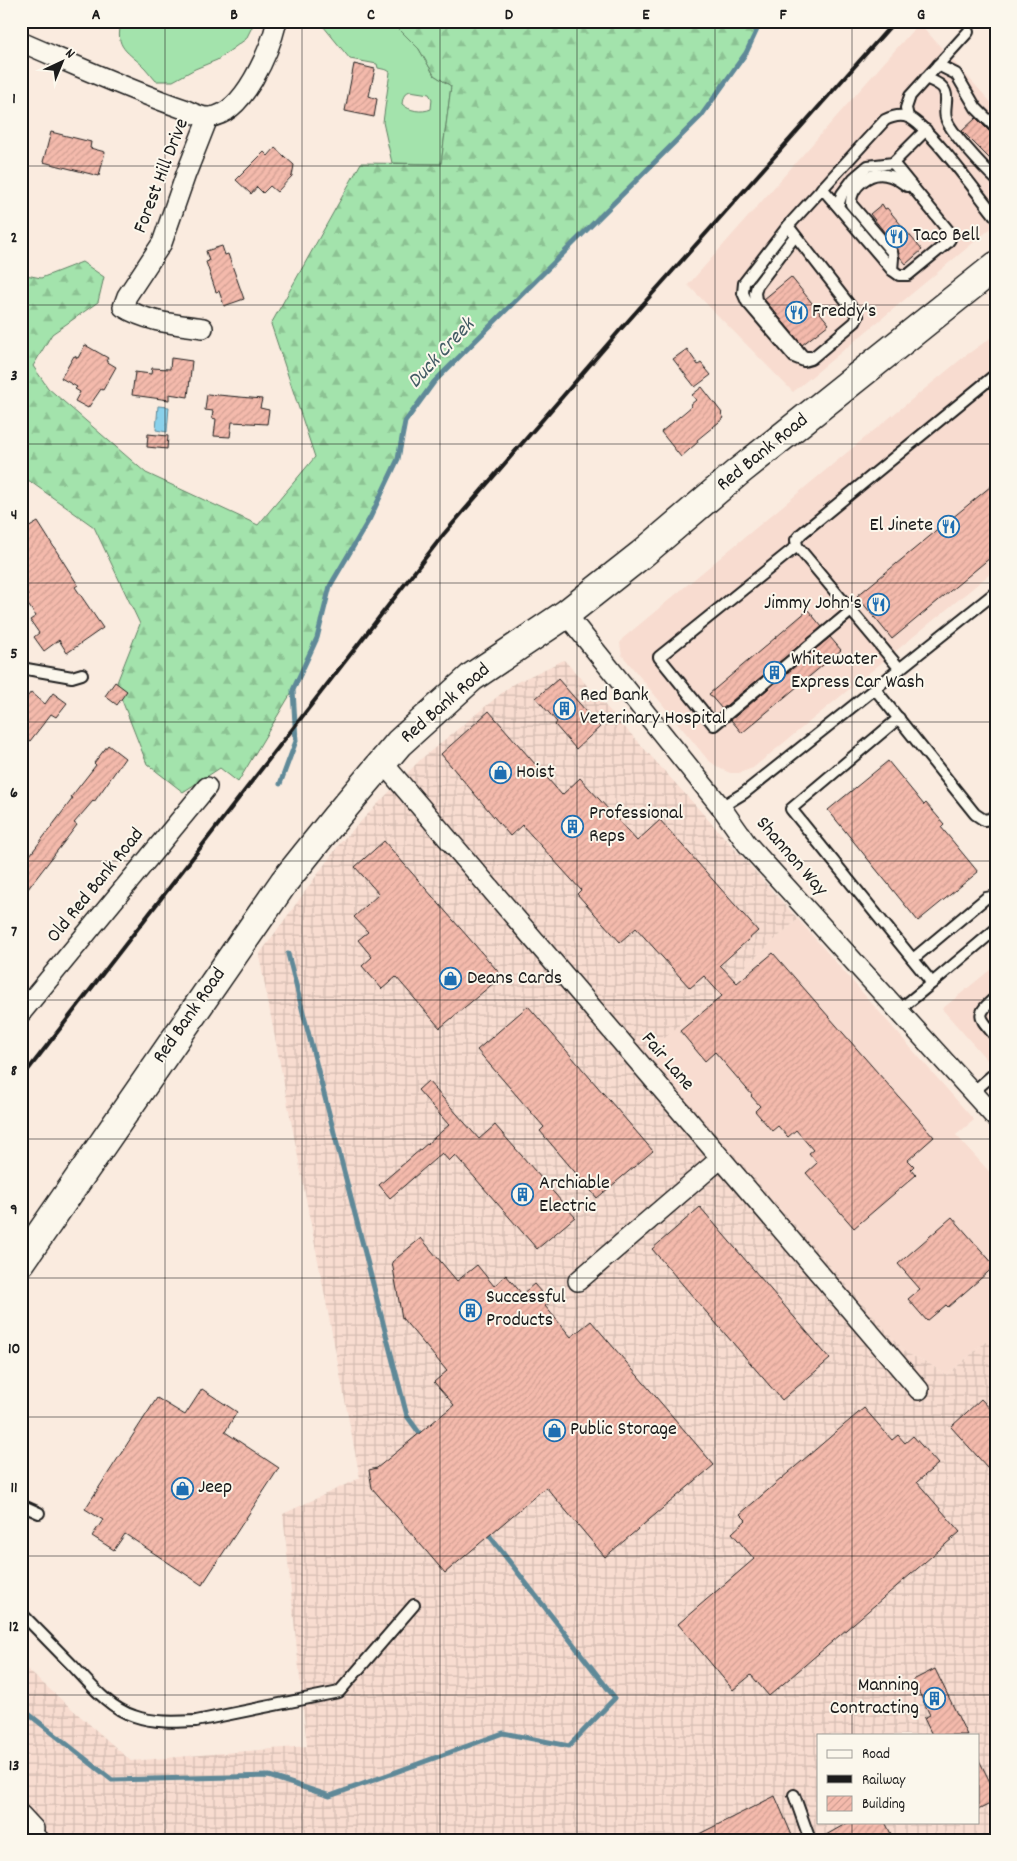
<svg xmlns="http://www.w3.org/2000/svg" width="1017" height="1861" font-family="Dekko,sans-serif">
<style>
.built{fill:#f8dcd0}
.industrial{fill:url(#industrial-grid);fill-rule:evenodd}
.grass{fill:#a3e3ac;stroke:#608064;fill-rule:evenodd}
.forest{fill:url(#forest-firs);stroke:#608064}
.water{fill:url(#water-ripples);stroke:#5e8998}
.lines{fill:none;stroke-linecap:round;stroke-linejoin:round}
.stream{stroke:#5e8998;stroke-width:5}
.building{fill:url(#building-hatch);stroke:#1c1c1c}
.lane-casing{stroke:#1c1c1c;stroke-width:14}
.street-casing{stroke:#1c1c1c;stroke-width:22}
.highway-casing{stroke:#1c1c1c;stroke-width:31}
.lane{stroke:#fbf7ec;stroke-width:10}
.street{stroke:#fbf7ec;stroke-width:19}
.highway{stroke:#fbf7ec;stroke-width:28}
.rail{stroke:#1c1c1c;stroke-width:4}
.grid{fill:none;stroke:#1c1c1c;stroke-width:1;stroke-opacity:0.55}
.labels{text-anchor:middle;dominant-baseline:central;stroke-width:4;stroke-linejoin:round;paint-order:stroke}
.street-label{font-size:20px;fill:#1c1c1c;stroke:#fbf7ec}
.poi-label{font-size:20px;fill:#1c1c1c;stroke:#fbf7ec;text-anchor:start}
.water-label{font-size:21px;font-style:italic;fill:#425b64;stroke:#fbf7ec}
.neatline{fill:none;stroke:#1c1c1c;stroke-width:2}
.grid-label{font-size:16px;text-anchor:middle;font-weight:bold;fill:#1c1c1c}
</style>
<defs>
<pattern id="industrial-grid" width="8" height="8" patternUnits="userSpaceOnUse" patternTransform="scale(1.25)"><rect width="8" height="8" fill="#f8dcd0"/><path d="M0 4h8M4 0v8" fill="none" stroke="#d4bcb2"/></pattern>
<pattern id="forest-firs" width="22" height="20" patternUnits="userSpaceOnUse" patternTransform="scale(1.25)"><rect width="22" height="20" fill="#a3e3ac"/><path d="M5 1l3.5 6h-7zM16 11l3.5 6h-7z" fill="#8cc293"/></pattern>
<pattern id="water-ripples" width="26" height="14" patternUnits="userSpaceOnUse" patternTransform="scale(1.25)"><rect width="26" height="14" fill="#8ad1eb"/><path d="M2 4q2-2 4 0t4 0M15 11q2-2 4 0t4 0" fill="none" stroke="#76b3c9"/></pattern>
<pattern id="building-hatch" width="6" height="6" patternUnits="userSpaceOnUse" patternTransform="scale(1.25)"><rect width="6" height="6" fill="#f4baac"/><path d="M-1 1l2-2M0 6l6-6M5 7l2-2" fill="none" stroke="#d19f93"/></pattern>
</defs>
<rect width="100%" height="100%" fill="#faebdf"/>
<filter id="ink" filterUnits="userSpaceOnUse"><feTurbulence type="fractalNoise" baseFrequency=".02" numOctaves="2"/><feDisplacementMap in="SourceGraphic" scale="10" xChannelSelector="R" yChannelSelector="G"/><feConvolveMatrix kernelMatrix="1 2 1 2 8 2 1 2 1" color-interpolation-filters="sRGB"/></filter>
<g filter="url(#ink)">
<g class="built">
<path d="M919,23L996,108V224L793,392L688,285Z"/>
<path d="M996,334V569L753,768L739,773H730L719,768L708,760L622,655L620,644L622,639L850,450L965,356Z"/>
<path d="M798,919L974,1120L956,1135L996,1179V1333L947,1375L926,1362L906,1353L646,1054Z"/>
<path d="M996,965V1070L942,1009Z"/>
</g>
<path class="industrial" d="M564,660L798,919L647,1054L906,1353L926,1362L947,1375L996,1333V1840H21V1664L131,1761L307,1746L283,1514L360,1478L259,955L341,842L421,759L513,684ZM818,1735H978V1822H818Z"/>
<g class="grass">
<path d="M122,21H255L246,39L217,60L195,69L173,81H156C152,77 149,72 145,68C129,52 113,48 122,21Z"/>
<path d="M319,21H391L419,49L434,75L451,86L441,164L392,163L383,122L390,72L387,70L378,68L377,64L350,59ZM410,91L429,94L432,99L431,109C422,113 409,111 402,104C403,98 403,94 410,91Z"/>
</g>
<path class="forest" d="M391,21H761L746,53L701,116L434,382L405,422L398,459L370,518L330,586L317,638L293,690L238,782L220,768L183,792L147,764L116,685L140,624L94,527L21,475V274L41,278L82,262L104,277L98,302L52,334L33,366L48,388L146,473L258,525L315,457L271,324L361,163L441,164L451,86L434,75L419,49Z"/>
<path class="water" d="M158,406L169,407L167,432L156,430Z"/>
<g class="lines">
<g class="stream">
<path d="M280,784L296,741L293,690L317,638L330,586L370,518L398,459L405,422L434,382L701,116L746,53L761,21"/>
<path d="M288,954L407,1416L423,1438"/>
<path d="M21,1708L112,1780L269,1776L330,1796L503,1733L569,1746L615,1698L485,1530"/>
</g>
</g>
<g class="building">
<path d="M354,64L375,69L369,96L377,99L374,117L345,111Z"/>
<path d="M976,118L991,133L996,135V165L962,131Z"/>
<path d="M51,132L91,142L90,148L105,152L99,176L43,162Z"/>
<path d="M275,148L294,165L292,176L277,192L270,186L263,193L257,187L251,194L236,180L264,152L268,156Z"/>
<path d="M882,204L885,209L887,208L922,250L906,264L900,257L897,248L870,214Z"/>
<path d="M222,246L225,255L228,254L244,299L224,306L219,291L216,292L206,262L209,261L206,251Z"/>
<path d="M791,277L829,324L802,345L764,299Z"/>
<path d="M85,345L108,358L106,361L116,367L103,390L101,389L88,408L75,401L80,392L75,389L77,387L61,378L74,356L78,358Z"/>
<path d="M687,349L698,365L701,363L711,375L695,387L673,359Z"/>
<path d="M171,358L192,361L188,397L169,394V400L132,395L135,372L151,374L152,368L170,369Z"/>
<path d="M702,387L722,413L721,414L724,418L697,440L698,442L681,457L661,432L692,406L690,405L696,400L692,395Z"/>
<path d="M207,394L262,399L260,408L269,410L267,424L232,422L230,437L214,436L216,419L212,418L213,411L205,410Z"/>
<path d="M148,434L168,436L167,449L147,447Z"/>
<path d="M996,482V553L892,639L857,596Z"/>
<path d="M38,522L78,585L75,587L103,628L67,653L59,640L44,651L34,637L39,633L30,620L36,616L24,599L28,596L21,585V532Z"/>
<path d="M808,610L822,627L722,709L709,694Z"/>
<path d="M830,637L841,650L742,733L731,720Z"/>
<path d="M558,679L600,727L576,749L555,725L557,722L536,698Z"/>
<path d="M115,682L127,691L117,705L105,696Z"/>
<path d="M31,692L45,704L53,693L67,703L56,717L51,714L30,741L21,735V705Z"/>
<path d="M489,711L562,795L580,778L637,841L660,820L758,931L720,965L737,983L773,953L934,1137L908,1160L914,1166L911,1169L916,1175L854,1228L806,1173L817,1163L809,1153L813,1150L796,1130L788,1137L778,1126L772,1131L755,1111L760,1106L751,1096L752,1095L715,1052L705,1061L680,1031L722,996L704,976L690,988L636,928L620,942L577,894L581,890L522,825L510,836L441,754Z"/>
<path d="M108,745L125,758L94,802L93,801L74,823L77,825L21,898V867L73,798L71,797L96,765L94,763Z"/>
<path d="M888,761L924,805L926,803L944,824L941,827L978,872L918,921L828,810Z"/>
<path d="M384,841L502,976L440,1028L396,977L382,989L362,966L372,957L358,940L368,932L354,917L379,894L355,867Z"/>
<path d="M528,1006L653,1151L597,1198L540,1131L544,1127L477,1050Z"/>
<path d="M428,1081L479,1139L495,1125L575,1217L537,1249L455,1155L449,1161L442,1153L390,1198L379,1185L449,1125L418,1090Z"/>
<path d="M700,1207L830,1359L782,1400L652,1249Z"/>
<path d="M952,1217L995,1266L948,1307L946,1305L927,1321L908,1299L920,1289L898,1264Z"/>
<path d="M421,1238L457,1281L477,1265L494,1286L506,1275L522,1294L534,1284L550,1302L545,1306L571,1337L591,1321L714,1465L605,1557L546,1487L445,1573L372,1488L369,1470L377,1468L454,1405L434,1382L447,1371L402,1318L392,1262Z"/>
<path d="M202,1389L237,1412L225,1432L279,1468L202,1585L125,1534L114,1550L92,1536L103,1520L85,1509L157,1398L185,1415Z"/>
<path d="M981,1399L996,1415V1477L951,1427Z"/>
<path d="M864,1408L892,1440L898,1435L905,1443L913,1436L938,1464L917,1482L960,1532L769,1696L751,1675L733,1690L678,1624L754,1559L732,1533L746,1520L740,1514Z"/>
<path d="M935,1669L956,1712L967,1735H932L924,1718L930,1715L913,1680Z"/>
<path d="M978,1758L996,1794V1801L978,1810Z"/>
<path d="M775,1796L794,1840H687Z"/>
<path d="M849,1822H885L894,1840H817Z"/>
</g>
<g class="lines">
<defs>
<g id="lane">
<path d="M938,65L956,74L976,108L996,128"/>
<path d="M926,78C932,81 939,83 943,88C950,97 943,108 946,118C949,131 985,169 996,179"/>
<path d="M908,117L906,108L910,96L968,32"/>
<path d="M822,188L892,270L899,275H908L947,243L950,239L951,234L893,163"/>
<path d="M838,206L842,194L854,178L868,166L893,163L926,130"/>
<path d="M788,226L858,316L855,322L811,359L804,361L794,357L747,302L743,293L744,283L788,226L885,120C891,117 900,114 908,117C929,126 979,196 996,217"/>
<path d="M795,236L757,286L755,293L756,300L802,355L805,357H810"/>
<path d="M892,270L893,258L892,252L851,204C850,187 870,171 886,175C894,176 900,181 907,186"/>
<path d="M797,546L659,657L714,725L851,611"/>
<path d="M21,668L72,677L82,674"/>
<path d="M900,669L797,546L796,540L801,534L996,374"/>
<path d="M875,689L975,814L984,820L990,819L996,815"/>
<path d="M899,718L791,809L932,983L899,1010"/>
<path d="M721,807L744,793L996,592"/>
<path d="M913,959L986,898L991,897L996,899"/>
<path d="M932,983L996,929"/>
<path d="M996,997C974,1016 979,1016 996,1037"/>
<path d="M973,1092L996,1072"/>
<path d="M21,1505L39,1513"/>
<path d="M21,1613C38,1630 55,1648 72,1665C90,1684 109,1708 134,1716C154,1723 175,1722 196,1721L339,1692L414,1605"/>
<path d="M794,1795L810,1840"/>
<path d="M34,1829L45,1840"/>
</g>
<g id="street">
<path d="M21,42C75,65 129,90 184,109C191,112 202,118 210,117C244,114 270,50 277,21"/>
<path d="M203,328C175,324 147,322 123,307L127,296L162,243L186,174L208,118"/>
<path d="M566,614L721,807L747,844L996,1118"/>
<path d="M383,763L919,1390"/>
<path d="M21,1013L207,787"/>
<path d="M578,1281L720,1159"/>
<path d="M21,1815L34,1829"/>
</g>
<path id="highway" d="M21,1262L284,882L337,816L399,743L472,677L566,614L642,554L737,473L996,266"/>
</defs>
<use href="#lane" class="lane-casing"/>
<use href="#street" class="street-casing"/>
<use href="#highway" class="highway-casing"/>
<use href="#lane" class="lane"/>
<use href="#street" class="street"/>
<use href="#highway" class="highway"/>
<path class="rail" d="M21,1079L443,535L620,330L895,21"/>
</g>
</g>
<path class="grid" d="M165,21V1840M302,21V1840M440,21V1840M577,21V1840M715,21V1840M852,21V1735M21,166H996M21,305H996M21,444H996M21,583H996M21,722H996M21,861H996M21,1000H996M21,1139H996M21,1278H996M21,1417H996M21,1556H996M21,1695H996M852,1822V1840"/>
<defs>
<symbol id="restaurant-ring" viewBox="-11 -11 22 22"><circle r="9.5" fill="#fbf7ec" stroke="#1f6fb2" stroke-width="1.5"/><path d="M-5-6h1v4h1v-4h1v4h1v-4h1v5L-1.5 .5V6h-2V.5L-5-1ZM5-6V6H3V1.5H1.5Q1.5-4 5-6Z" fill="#1f6fb2"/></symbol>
<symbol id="building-ring" viewBox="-11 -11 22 22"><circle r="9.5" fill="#fbf7ec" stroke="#1f6fb2" stroke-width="1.5"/><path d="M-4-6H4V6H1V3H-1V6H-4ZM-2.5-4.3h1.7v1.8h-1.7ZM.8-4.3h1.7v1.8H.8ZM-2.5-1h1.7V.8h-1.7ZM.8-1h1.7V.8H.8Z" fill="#1f6fb2"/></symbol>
<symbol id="shop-ring" viewBox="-11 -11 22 22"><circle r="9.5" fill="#fbf7ec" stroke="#1f6fb2" stroke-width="1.5"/><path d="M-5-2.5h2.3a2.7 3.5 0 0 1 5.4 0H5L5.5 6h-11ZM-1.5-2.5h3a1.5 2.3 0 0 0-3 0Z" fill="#1f6fb2"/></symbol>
</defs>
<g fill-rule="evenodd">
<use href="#restaurant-ring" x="884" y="224" width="25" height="25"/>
<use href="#restaurant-ring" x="784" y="300" width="25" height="25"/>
<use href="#restaurant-ring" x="936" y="514" width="25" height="25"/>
<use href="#restaurant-ring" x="866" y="592" width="25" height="25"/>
<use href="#building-ring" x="762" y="660" width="25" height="25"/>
<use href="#building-ring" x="552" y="696" width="25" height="25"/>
<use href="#shop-ring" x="488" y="760" width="25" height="25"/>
<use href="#building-ring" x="560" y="814" width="25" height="25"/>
<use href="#shop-ring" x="438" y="966" width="25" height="25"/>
<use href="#building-ring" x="510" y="1182" width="25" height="25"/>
<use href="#building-ring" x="458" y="1298" width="25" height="25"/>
<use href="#shop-ring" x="542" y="1418" width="25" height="25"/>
<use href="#shop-ring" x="170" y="1476" width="25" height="25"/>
<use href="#building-ring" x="922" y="1686" width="25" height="25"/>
</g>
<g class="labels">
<g class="street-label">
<text transform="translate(162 176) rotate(-69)">Forest Hill Drive</text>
<text transform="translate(763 453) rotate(-39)">Red Bank Road</text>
<text transform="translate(446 704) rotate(-41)">Red Bank Road</text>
<text transform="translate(791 857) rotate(49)">Shannon Way</text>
<text transform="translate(96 886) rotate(-51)">Old Red Bank Road</text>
<text transform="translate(190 1016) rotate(-55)">Red Bank Road</text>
<text transform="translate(667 1062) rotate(49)">Fair Lane</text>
</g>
<g class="poi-label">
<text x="913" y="236">Taco Bell</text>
<text x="812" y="312">Freddy's</text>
<text x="933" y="526" text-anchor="end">El Jinete</text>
<text x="862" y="604" text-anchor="end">Jimmy John's</text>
<text x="791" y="660">Whitewater<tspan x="791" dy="23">Express Car Wash</tspan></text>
<text x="580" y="696">Red Bank<tspan x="580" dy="23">Veterinary Hospital</tspan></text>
<text x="516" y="773">Hoist</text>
<text x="589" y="814">Professional<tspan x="589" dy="23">Reps</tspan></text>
<text x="467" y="979">Deans Cards</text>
<text x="539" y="1184">Archiable<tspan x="539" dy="23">Electric</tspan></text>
<text x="486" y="1298">Successful<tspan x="486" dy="23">Products</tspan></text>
<text x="570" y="1430">Public Storage</text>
<text x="198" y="1488">Jeep</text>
<text x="919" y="1686" text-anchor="end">Manning<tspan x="919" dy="23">Contracting</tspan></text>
</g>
<g class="water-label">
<text transform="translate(442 354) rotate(-47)">Duck Creek</text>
</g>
</g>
<rect width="1017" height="1861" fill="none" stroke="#fbf7ec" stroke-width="55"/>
<rect x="817" y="1734" width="162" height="90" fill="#fbf7ec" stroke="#a29f99"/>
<rect x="827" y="1750" width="25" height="8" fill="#fbf7ec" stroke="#a29f99"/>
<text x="862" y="1758" font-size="15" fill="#1c1c1c">Road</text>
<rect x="827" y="1775" width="25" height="8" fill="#1c1c1c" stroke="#a29f99"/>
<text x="862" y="1784" font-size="15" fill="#1c1c1c">Railway</text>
<rect x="827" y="1796" width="25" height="15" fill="url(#building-hatch)" stroke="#a29f99"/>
<text x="862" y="1808" font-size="15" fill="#1c1c1c">Building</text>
<g transform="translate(62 62) rotate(44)" stroke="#fbf7ec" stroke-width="4" paint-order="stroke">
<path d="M0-4L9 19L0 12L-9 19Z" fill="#1c1c1c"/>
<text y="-8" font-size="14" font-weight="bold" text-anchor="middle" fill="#1c1c1c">N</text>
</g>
<rect x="28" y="28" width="962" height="1806" class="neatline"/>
<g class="grid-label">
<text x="96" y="19">A</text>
<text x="234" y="19">B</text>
<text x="371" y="19">C</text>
<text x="509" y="19">D</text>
<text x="646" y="19">E</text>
<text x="783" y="19">F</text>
<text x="921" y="19">G</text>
<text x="14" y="103">1</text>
<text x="14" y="242">2</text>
<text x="14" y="380">3</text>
<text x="14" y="519">4</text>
<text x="14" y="658">5</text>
<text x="14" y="797">6</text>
<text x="14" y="936">7</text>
<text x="14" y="1075">8</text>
<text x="14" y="1214">9</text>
<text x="14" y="1353">10</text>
<text x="14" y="1492">11</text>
<text x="14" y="1631">12</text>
<text x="14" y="1770">13</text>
</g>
</svg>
